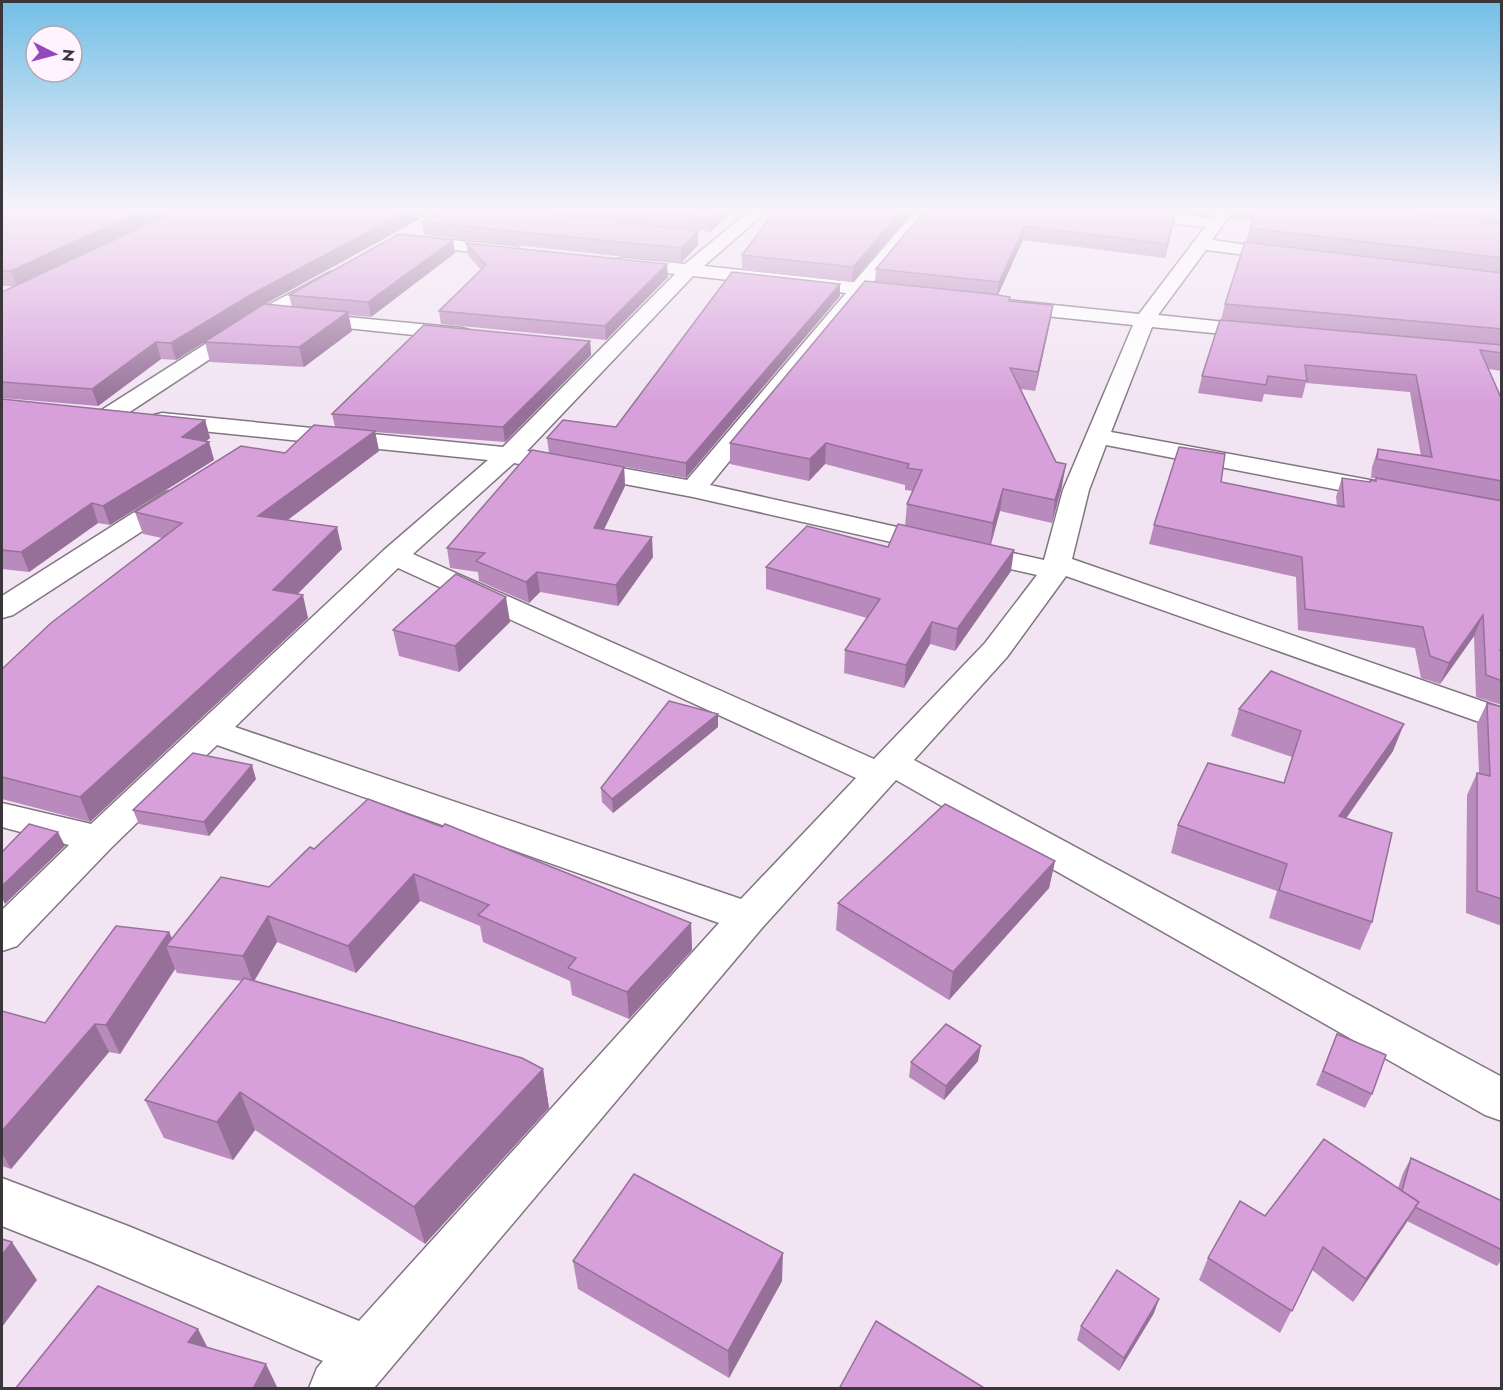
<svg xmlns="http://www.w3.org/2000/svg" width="1503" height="1390" font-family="Jost,sans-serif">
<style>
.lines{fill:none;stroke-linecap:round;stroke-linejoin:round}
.street-casing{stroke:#827582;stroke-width:3}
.street{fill:#fff;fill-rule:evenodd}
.wall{fill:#b98abc}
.shaded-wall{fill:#967099}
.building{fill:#d7a0db;stroke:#967099;stroke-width:1.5}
</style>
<rect width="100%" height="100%" fill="#f2e4f3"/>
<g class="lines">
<defs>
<g id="street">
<path d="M750,210H768L704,266L854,282L916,210H932L872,284L909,289L911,293L909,297L902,299L864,295L710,485L1044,560L1063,490L1133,325L1007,312L1000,310L997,306L1000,302L1007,300L1139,314L1205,227L1101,215L1093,210H1140L1211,218L1218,210H1234L1212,240L1292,251L1295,255L1292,259L1286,260L1206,250L1158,315L1263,326L1270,328L1273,332L1270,336L1263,338L1152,327L1111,432L1386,483L1395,486L1399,491L1395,496L1386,499L1106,445L1089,490L1072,559L1502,708V730L1066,576L1007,657L914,760L1502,1077V1121L1485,1115L896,780L762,928L374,1388H309L317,1368L323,1361L92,1262L2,1226V1178L128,1226L359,1321L719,923L217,745L111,848L17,946L2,951V910L69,845L2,827V803L91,824L384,550L488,460L162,427L154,425L150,420L154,415L162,413L503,447L675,274L617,267L614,263L617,259L623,258L685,264ZM693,276L846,293L687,480L527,451ZM514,463L693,497L1037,575L985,643L874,759L413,554ZM398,568L856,778L741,899L235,727Z"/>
<path d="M411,236L512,246L518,247L521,251L518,255L512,256L405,245L402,241L405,237Z"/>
<path d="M330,272L336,274L339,278L336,282L271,319L116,421L108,423L100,421L96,416L100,411L257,311Z"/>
<path d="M305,313L462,328L469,330L472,334L469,338L462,340L298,323L295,319L298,315Z"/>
<path d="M175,490L184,492L188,498L184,504L13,615L2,618V596L166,492Z"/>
</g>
</defs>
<use href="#street" class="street-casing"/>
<use href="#street" class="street"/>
</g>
<g class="wall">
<path d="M2,210H175L96,248L178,210H436L265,304L292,307L289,295L455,253L371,317L348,315L352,331L304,367L210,362L205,342L176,360L161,359L98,406L2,398V292L14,286H2Z"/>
<path d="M529,210H732L711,232Z"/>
<path d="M776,210H913L852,282L742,270V255Z"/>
<path d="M925,210L1176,212L1165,258L1023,240L998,295L1010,301L1053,305L1050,323L1035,391L1021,389L1062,486L1052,523L1000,511L991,545L1011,571L955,651L930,644L904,688L844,673L845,650L867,618L766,589V567L888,547L905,526L907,504L913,491L905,490V485L825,464L809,481L730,464V443L875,282L876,269Z"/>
<path d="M1159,210H1216L1210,216Z"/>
<path d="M1232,210H1502V371L1488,369L1502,400V705L1476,697L1474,636L1440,684L1421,678L1415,648L1298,630L1296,577L1149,544L1154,525L1221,482L1337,506L1336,497L1342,478L1369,482L1375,481L1376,478H1371L1372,467L1378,449L1421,456L1410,392L1306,383L1302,398L1264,394L1262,402L1198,393L1202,376L1362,333L1221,320L1225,304L1427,264L1246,242L1252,220L1230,219Z"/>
<path d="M422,222L698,231V245L681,263L424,235Z"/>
<path d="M466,243L668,277L606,340L441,324L439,311L481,270L468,255Z"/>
<path d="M840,296L686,478L549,453L547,438L616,427Z"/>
<path d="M590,341L591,355L505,442L375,432L379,451L287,520L342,549L297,594L308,618L90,822L2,799V669L162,538L143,534L135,512L285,453L335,427L332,414Z"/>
<path d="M2,399L205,420L210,438L206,441L209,442L214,460L110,525L98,523L29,572L2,569Z"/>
<path d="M624,467L625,486L604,529L653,557L618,606L540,592L529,603L479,581L478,572L450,568L447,548Z"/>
<path d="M510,622L459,672L399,656L393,630Z"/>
<path d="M1487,703L1502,707V926L1466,913L1467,795L1477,773H1479L1477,724Z"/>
<path d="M1239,709L1393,751L1346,818L1372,922L1360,950L1269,918L1277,891L1171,853L1178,825L1284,783L1292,757L1231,736Z"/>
<path d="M718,727L613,813L602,802L601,788Z"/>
<path d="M256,779L209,836L139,824L133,810Z"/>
<path d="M314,849L691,923L692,950L629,1019L572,995L570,981L483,942L480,926L420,901L356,973L277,942L254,981L543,1069L549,1108L425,1244L255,1130L233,1160L164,1138L145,1100L242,981L177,973L175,969L120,1054L109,1052L11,1169L2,1166V1011L45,1023L169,932L172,938L269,887Z"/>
<path d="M1055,861L1049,888L949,1000L836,930L838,903Z"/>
<path d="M1337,1034L1372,1094L1365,1108L1316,1085Z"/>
<path d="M978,1061L944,1100L909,1077L911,1062Z"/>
<path d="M1411,1158L1502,1250V1259L1497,1266L1407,1221L1353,1302L1312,1270L1280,1333L1199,1280L1208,1258L1265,1216L1398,1188L1403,1173Z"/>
<path d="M573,1261L782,1281L729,1378L578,1289Z"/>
<path d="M1154,1313L1119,1371L1077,1340L1081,1326Z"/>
</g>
<g class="shaded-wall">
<path d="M143,210H175L17,286L11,271Z"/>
<path d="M409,210H436L256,309L176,360L171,343L252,294Z"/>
<path d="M719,210H732L711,232V218Z"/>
<path d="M902,210H913L852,282L853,267Z"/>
<path d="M1211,210H1216L1210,216Z"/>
<path d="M1176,212L1173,226L1165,258L1167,244Z"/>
<path d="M1025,226L1023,240L997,297L999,282Z"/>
<path d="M698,231V245L681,263V248Z"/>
<path d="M453,240L455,253L371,317L368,302Z"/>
<path d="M667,264L668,277L606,340L605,326Z"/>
<path d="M840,284V296L686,478V463Z"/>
<path d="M1053,305L1050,323L1035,391L1038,372Z"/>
<path d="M348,312L352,331L304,367L299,347Z"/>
<path d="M590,341L591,355L505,442L503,427Z"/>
<path d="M156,342L161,359L98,406L92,389Z"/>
<path d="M205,420L210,438L194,451L209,442L214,460L110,525L103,506L182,437Z"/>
<path d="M375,431L379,451L264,538L258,516Z"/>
<path d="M826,443L825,464L809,481L810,459Z"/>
<path d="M1066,464L1062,486L1052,523L1055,500Z"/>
<path d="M624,467L625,486L595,548L594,528Z"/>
<path d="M1003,489L1000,511L990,546L993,523Z"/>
<path d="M92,503L98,523L29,572L21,552Z"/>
<path d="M337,527L342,549L279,613L273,590Z"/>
<path d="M652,537L653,557L618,606L616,585Z"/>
<path d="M1014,550L1011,571L955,651L957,629Z"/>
<path d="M537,572L540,592L529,603L526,582Z"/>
<path d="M303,595L308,618L90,822L80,797Z"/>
<path d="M506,597L510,622L459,672L455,646Z"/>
<path d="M1483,615L1474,636L1440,684L1449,663Z"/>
<path d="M932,622L930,644L904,688L906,665Z"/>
<path d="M718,714V727L613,813L612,799Z"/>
<path d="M1404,724L1393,751L1329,843L1339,816Z"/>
<path d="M252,765L256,779L209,836L204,822Z"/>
<path d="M58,832L65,846L5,904L2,898V886Z"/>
<path d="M1055,861L1049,888L949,1000L953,972Z"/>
<path d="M414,874L420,901L356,973L348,946Z"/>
<path d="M268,916L277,942L253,983L243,956Z"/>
<path d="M691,923L692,950L629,1019L627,992Z"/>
<path d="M169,932L175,947L166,946L175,969L120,1054L106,1025Z"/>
<path d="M95,1024L109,1052L11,1169L2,1153V1131Z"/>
<path d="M981,1046L978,1061L944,1100L946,1086Z"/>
<path d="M543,1069L549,1108L425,1244L414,1207Z"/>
<path d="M240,1092L255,1130L233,1160L217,1122Z"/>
<path d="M1419,1202L1405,1225L1353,1302L1366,1279Z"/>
<path d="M12,1242L37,1280L2,1327V1255Z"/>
<path d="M783,1253L782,1281L729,1378L728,1351Z"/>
<path d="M1159,1299L1154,1313L1119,1371L1124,1358Z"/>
<path d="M198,1329L217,1366L188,1342Z"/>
<path d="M266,1364L278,1389H253Z"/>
</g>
<g class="building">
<path d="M2,210H143L11,271H2Z"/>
<path d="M178,210H409L252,294L171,343L156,342L92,389L2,382V292Z"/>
<path d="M440,210H522L698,231L681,248L422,222Z"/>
<path d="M642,210H719L711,218Z"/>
<path d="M776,210H902L853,267L742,255Z"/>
<path d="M925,210H1158L1176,212L1167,244L1025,226L999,282L876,269Z"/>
<path d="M1256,210H1386L1502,224V258L1250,228Z"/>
<path d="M399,234L453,240L368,302L289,295Z"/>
<path d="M1245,242L1502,273V329L1225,304Z"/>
<path d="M466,243L667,264L605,326L439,311L486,265Z"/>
<path d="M732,272L840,284L686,463L547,438L563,420L616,427Z"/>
<path d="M865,281L992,294L1010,297L1009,301L1053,305L1038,372L1010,368L1056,462L1066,464L1055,500L1003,489L993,523L907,504L922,470L907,468L909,464L826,443L810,459L730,443Z"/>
<path d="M264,304L348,312L299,347L204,342Z"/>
<path d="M1220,320L1502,345V353L1480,350L1502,400V481L1377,459L1378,449L1432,457L1416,375L1305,365L1307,381L1268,376L1266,385L1202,376Z"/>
<path d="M424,325L590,341L503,427L332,414Z"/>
<path d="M2,399L205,420L182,437L209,442L103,506L92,503L21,552L2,550Z"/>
<path d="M314,425L375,431L258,516L337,527L273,590L303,595L80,797L2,777V669L51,623L182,523L135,512L241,446L285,453Z"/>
<path d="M1179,447L1225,454L1221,482L1344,507L1342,478L1370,482V480L1376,481V478L1502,501V650H1500L1502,653V681L1486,675L1483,615L1449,663L1430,656L1423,627L1305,609L1302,557L1154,525Z"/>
<path d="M532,450L624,467L594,528L652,537L616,585L537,572L526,582L476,561L485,553L447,548Z"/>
<path d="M898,524L1014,550L957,629L932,622L906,665L845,650L880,599L766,567L807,526L888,547Z"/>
<path d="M456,574L506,597L455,646L393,630Z"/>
<path d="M1271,671L1404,724L1339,816L1392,833L1372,922L1279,890L1287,864L1178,825L1208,763L1284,783L1301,731L1239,709Z"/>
<path d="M669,701L718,714L612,799L601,788Z"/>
<path d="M1487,703L1502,707V899L1477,891V773L1490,776Z"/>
<path d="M193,753L252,765L204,822L133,810Z"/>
<path d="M368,799L442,827L445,824L691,923L627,992L568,968L576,958L478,915L489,905L414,874L348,946L268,916L243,956L166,946L221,877L269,887L310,847L314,849Z"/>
<path d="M945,804L1055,861L953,972L838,903Z"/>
<path d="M29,824L58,832L2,886V852Z"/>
<path d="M116,926L169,932L106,1025L95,1024L2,1131V1011L45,1023Z"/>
<path d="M244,978L522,1058L543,1069L414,1207L240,1092L217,1122L145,1100Z"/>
<path d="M946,1024L981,1046L946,1086L911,1062Z"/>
<path d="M1337,1034L1386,1055L1372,1094L1323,1071Z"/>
<path d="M1324,1139L1419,1202L1366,1279L1323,1247L1292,1311L1208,1258L1240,1201L1265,1216Z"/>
<path d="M1411,1158L1502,1201V1250L1415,1207L1419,1202L1402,1191Z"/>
<path d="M634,1174L783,1253L728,1351L573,1261Z"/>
<path d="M2,1239L12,1242L2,1255Z"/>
<path d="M1117,1270L1159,1299L1124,1358L1081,1326Z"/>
<path d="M98,1286L198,1329L188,1342L266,1364L253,1389H15Z"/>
<path d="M876,1321L986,1389H839Z"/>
</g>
<linearGradient id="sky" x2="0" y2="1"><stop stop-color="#73bfe6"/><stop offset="0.52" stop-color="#f9f3fa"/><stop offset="1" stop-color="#f9f3fa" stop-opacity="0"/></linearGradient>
<rect width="1503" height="404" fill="url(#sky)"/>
<rect width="1503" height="1390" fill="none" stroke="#3b363c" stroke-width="6"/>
<g transform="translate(54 54) rotate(96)"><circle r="28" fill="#fef3fe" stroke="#b0a7b0" stroke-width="1.5"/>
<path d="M0-4.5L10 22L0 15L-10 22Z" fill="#9548ba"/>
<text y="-9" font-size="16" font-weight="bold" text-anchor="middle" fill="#3b363c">N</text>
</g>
</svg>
